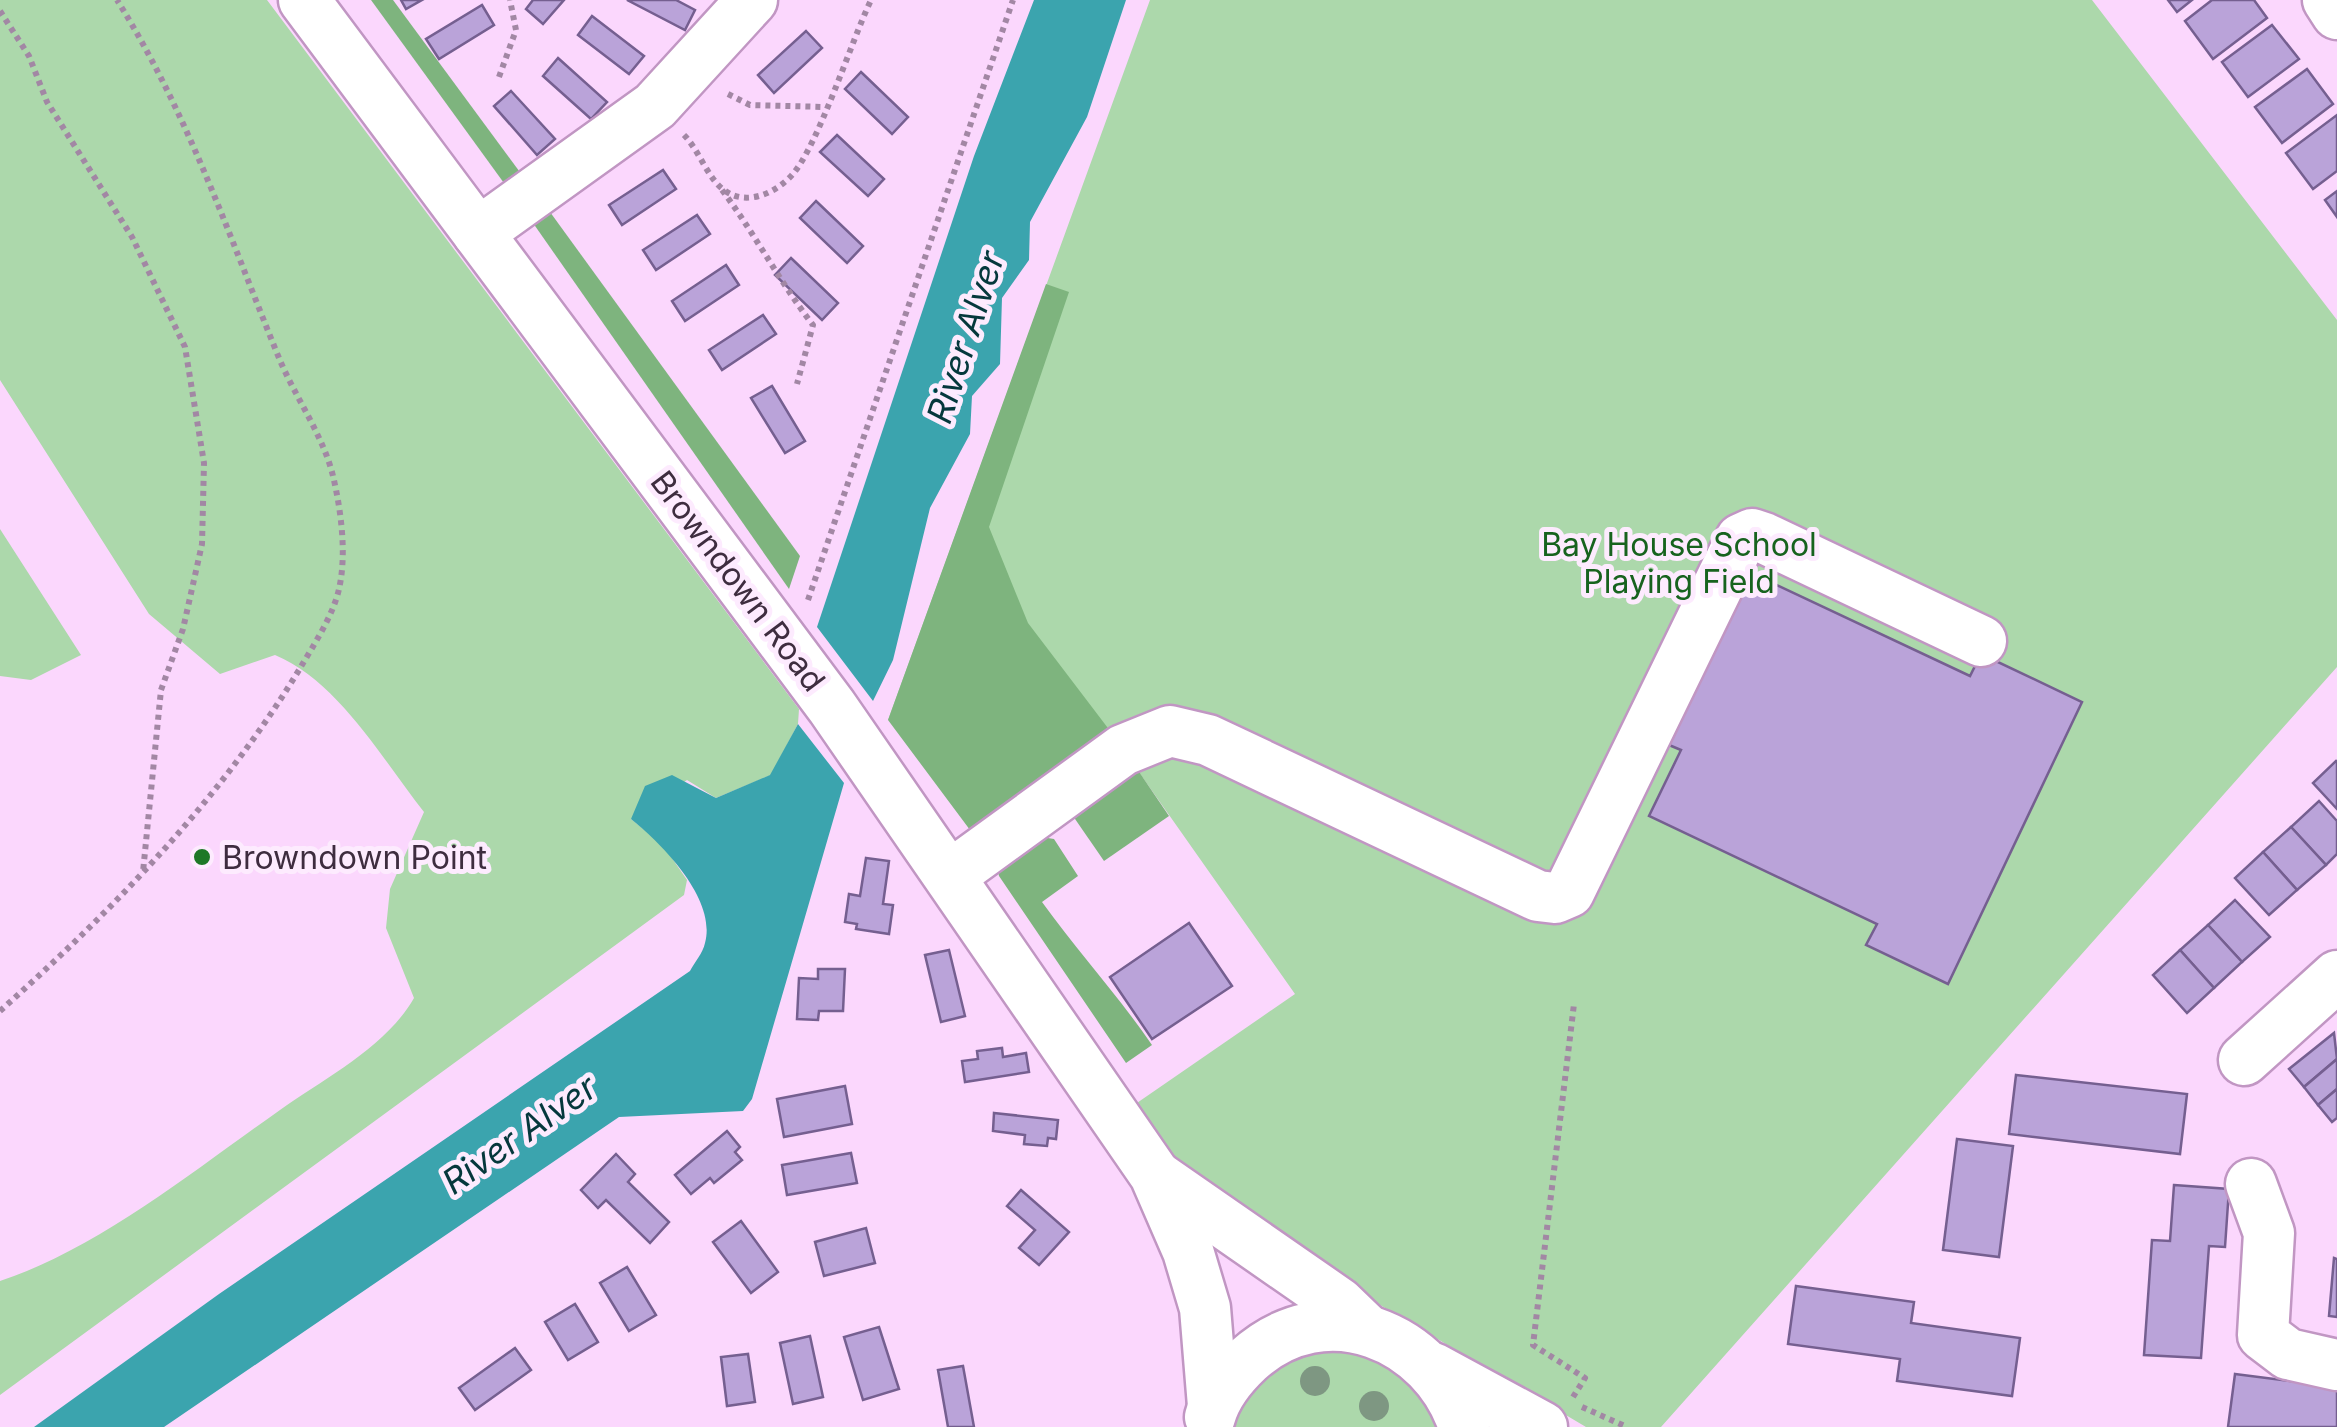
<svg xmlns="http://www.w3.org/2000/svg" width="2337" height="1427" font-family="Inter,sans-serif">
<style>
.green{fill:#acd8ab}
.forest{fill:#7eb47e}
.water{fill:#3ba4ae}
.building{fill:#baa3d9;stroke:#755f90;stroke-width:2.5}
.lines{fill:none;stroke-linecap:round;stroke-linejoin:round}
.minor-casing{stroke:#c196c3;stroke-width:55}
.path{stroke:#a287a4;stroke-width:6;stroke-dasharray:5 5;stroke-linecap:butt}
.minor{stroke:#fff;stroke-width:50}
.tree{fill:#7e9782}
.poi-dot{fill:#1e7827;stroke:#fdebfe;stroke-width:4}
.labels{text-anchor:middle;dominant-baseline:central;stroke-width:10;stroke-linejoin:round;paint-order:stroke}
.park-label{font-size:32px;fill:#17631e;stroke:#fdebfe}
.street-label{font-size:32px;fill:#3e2d3f;stroke:#fdebfe}
.poi-label{font-size:32px;fill:#3e2d3f;stroke:#fdebfe;text-anchor:start}
.water-label{font-size:35px;font-style:italic;fill:#05383c;stroke:#fdebfe}
</style>
<rect width="100%" height="100%" fill="#fbd7fd"/>
<g class="green">
<path d="M0,0H267L799,709L798,724L771,775L716,798L687,780L631,819L663,845L687,880L684,895L0,1395V1281C98,1249 196,1169 280,1110C325,1078 386,1047 414,998L386,928L390,889L424,812C382,759 339,682 275,655L220,674L149,614L0,380Z"/>
<path d="M1150,0H2092L2337,320V667L1661,1427H1586L1375,1302L1273,1240L1176,1163L1134,1105L1295,994L1117,741L888,720Z"/>
<path d="M0,529L81,655L31,680L0,676Z"/>
<path d="M1317,1347H1353L1415,1381L1440,1427H1229C1238,1388 1282,1359 1317,1347Z"/>
</g>
<g class="forest">
<path d="M371,0H393L525,179L509,190Z"/>
<path d="M542,201L800,556L789,589L526,213Z"/>
<path d="M1046,284L1069,292L989,527L1028,623L1117,740L976,838L888,720Z"/>
<path d="M1131,760L1169,816L1104,861L1073,816Z"/>
<path d="M1029,835L1054,839L1078,876L1042,902C1078,952 1117,994 1152,1045L1126,1063L999,876L995,858Z"/>
</g>
<g class="water">
<path d="M1034,0H1126L1087,117L1030,222L1029,260L1002,298L1000,364L972,396L970,434L930,508L893,660L873,701L817,627L974,156Z"/>
<path d="M798,724L844,783L752,1099L743,1111L619,1117L164,1427H34L219,1294L690,971C694,963 703,953 705,943C717,899 662,844 631,819L645,786L672,775L716,798L770,775Z"/>
</g>
<g class="building">
<path d="M401,0H422L406,9Z"/>
<path d="M533,0H564L543,24L526,9Z"/>
<path d="M627,0H676L695,10L685,30Z"/>
<path d="M2168,0H2192L2177,12Z"/>
<path d="M2212,0H2254L2267,18L2213,59L2185,21Z"/>
<path d="M482,5L494,25L439,59L426,39Z"/>
<path d="M592,16L644,56L629,74L578,35Z"/>
<path d="M2272,25L2299,59L2248,97L2222,62Z"/>
<path d="M806,31L822,48L774,93L758,75Z"/>
<path d="M558,58L607,102L591,119L543,76Z"/>
<path d="M2307,69L2333,104L2282,143L2255,107Z"/>
<path d="M861,72L908,117L892,134L845,89Z"/>
<path d="M511,91L555,139L537,155L494,106Z"/>
<path d="M2337,115V171L2313,189L2286,153Z"/>
<path d="M837,135L884,179L868,196L820,152Z"/>
<path d="M663,170L676,189L622,225L609,205Z"/>
<path d="M2337,191V217L2325,200Z"/>
<path d="M816,201L863,246L847,263L800,218Z"/>
<path d="M697,215L710,234L656,270L643,250Z"/>
<path d="M791,258L838,303L822,320L775,275Z"/>
<path d="M726,265L739,285L685,321L672,301Z"/>
<path d="M763,315L776,334L722,370L709,350Z"/>
<path d="M772,386L805,441L785,453L751,398Z"/>
<path d="M1751,573L1970,676L1981,654L2082,702L1948,984L1866,945L1877,924L1649,816L1681,750L1669,745Z"/>
<path d="M2336,761L2337,762V809L2313,783Z"/>
<path d="M2319,801L2337,821V854L2326,865L2291,827Z"/>
<path d="M2291,827L2326,865L2297,890L2263,852Z"/>
<path d="M2263,852L2297,890L2269,915L2235,878Z"/>
<path d="M866,858L889,861L883,904L893,905L889,934L856,929L857,924L845,922L849,894L860,896Z"/>
<path d="M2235,900L2270,937L2242,962L2208,925Z"/>
<path d="M1189,923L1232,986L1152,1039L1110,977Z"/>
<path d="M2208,925L2242,962L2214,988L2180,950Z"/>
<path d="M949,950L965,1016L941,1022L925,955Z"/>
<path d="M2180,950L2214,988L2187,1013L2153,975Z"/>
<path d="M818,969H845L843,1011H819L818,1020L797,1019L799,978L818,979Z"/>
<path d="M2334,1033L2337,1059L2304,1087L2289,1069Z"/>
<path d="M1002,1048L1003,1057L1026,1053L1029,1072L965,1082L962,1061L978,1059L977,1051Z"/>
<path d="M2337,1059V1089L2318,1105L2304,1087Z"/>
<path d="M2016,1075L2187,1094L2180,1154L2009,1134Z"/>
<path d="M845,1086L852,1124L784,1137L777,1099Z"/>
<path d="M2337,1089V1118L2332,1122L2318,1105Z"/>
<path d="M994,1113L1058,1120L1056,1139L1048,1138L1047,1146L1024,1144L1025,1135L993,1131Z"/>
<path d="M727,1131L740,1147L735,1152L742,1160L714,1183L710,1178L691,1194L675,1175Z"/>
<path d="M1957,1139L2013,1146L1999,1257L1943,1250Z"/>
<path d="M851,1153L857,1183L787,1195L782,1165Z"/>
<path d="M616,1154L635,1174L628,1182L669,1222L650,1243L606,1200L598,1208L581,1190Z"/>
<path d="M2174,1185L2229,1189L2225,1247L2209,1246L2201,1358L2144,1355L2152,1240L2170,1241Z"/>
<path d="M1021,1190L1069,1232L1039,1265L1019,1248L1035,1230L1007,1206Z"/>
<path d="M741,1221L778,1272L751,1293L713,1242Z"/>
<path d="M866,1228L875,1263L824,1276L815,1242Z"/>
<path d="M2334,1258L2337,1259V1317L2329,1316Z"/>
<path d="M627,1267L656,1315L629,1331L600,1283Z"/>
<path d="M1796,1286L1914,1302L1911,1323L2020,1338L2012,1396L1897,1381L1900,1359L1788,1344Z"/>
<path d="M575,1304L598,1342L568,1360L545,1322Z"/>
<path d="M879,1327L899,1389L863,1400L844,1337Z"/>
<path d="M810,1336L823,1397L793,1404L780,1343Z"/>
<path d="M515,1348L531,1370L475,1410L459,1388Z"/>
<path d="M748,1354L755,1402L727,1406L721,1357Z"/>
<path d="M963,1366L974,1427H948L938,1370Z"/>
<path d="M2235,1374L2337,1387V1427H2228Z"/>
</g>
<g class="lines">
<defs>
<g id="minor">
<path d="M304,0L832,707L1155,1175L1188,1251L1205,1308L1213,1406"/>
<path d="M2328,0L2337,14"/>
<path d="M478,233L655,106L752,0"/>
<path d="M951,875L1123,750L1170,731L1208,740L1538,896L1555,898L1569,892L1741,539L1752,534L1764,538L1981,641"/>
<path d="M2244,1060L2337,976"/>
<path d="M1159,1178L1339,1303L1367,1330"/>
<path d="M2251,1184L2269,1233L2263,1335L2288,1354L2337,1365"/>
<path d="M1433,1368L1542,1427"/>
<path d="M1210,1417C1216,1395 1231,1376 1248,1360C1325,1290 1434,1335 1464,1427"/>
</g>
</defs>
<use href="#minor" class="minor-casing"/>
<g class="path">
<path d="M0,11L29,56L47,102L132,237L185,347L204,463L202,544L183,629L161,690L143,872"/>
<path d="M499,77L516,30L510,0"/>
<path d="M728,94L750,105L825,107"/>
<path d="M684,135C699,150 708,179 724,190C746,207 776,193 792,175C818,146 851,42 871,0"/>
<path d="M722,190C755,234 779,281 813,325L797,384"/>
<path d="M808,600L1013,0"/>
<path d="M0,1011C113,910 220,800 299,670C313,646 333,616 339,589C347,554 341,510 333,476C323,435 295,397 279,358C229,236 188,113 117,0"/>
<path d="M1573,1397L1585,1378L1533,1345L1574,1004"/>
<path d="M1582,1407L1627,1427"/>
</g>
<use href="#minor" class="minor"/>
</g>
<g class="tree">
<circle cx="1315" cy="1381" r="15"/>
<circle cx="1374" cy="1406" r="15"/>
</g>
<circle class="poi-dot" cx="202" cy="857" r="10"/>
<g class="labels">
<g class="park-label">
<text x="1679" y="544">Bay House School<tspan x="1679" dy="37">Playing Field</tspan></text>
</g>
<g class="street-label">
<text transform="translate(738 581) rotate(53)">Browndown Road</text>
</g>
<g class="poi-label">
<text x="222" y="857">Browndown Point</text>
</g>
<g class="water-label">
<text transform="translate(965 337) rotate(-72)">River Alver</text>
<text transform="translate(519 1134) rotate(-35)">River Alver</text>
</g>
</g>
</svg>
